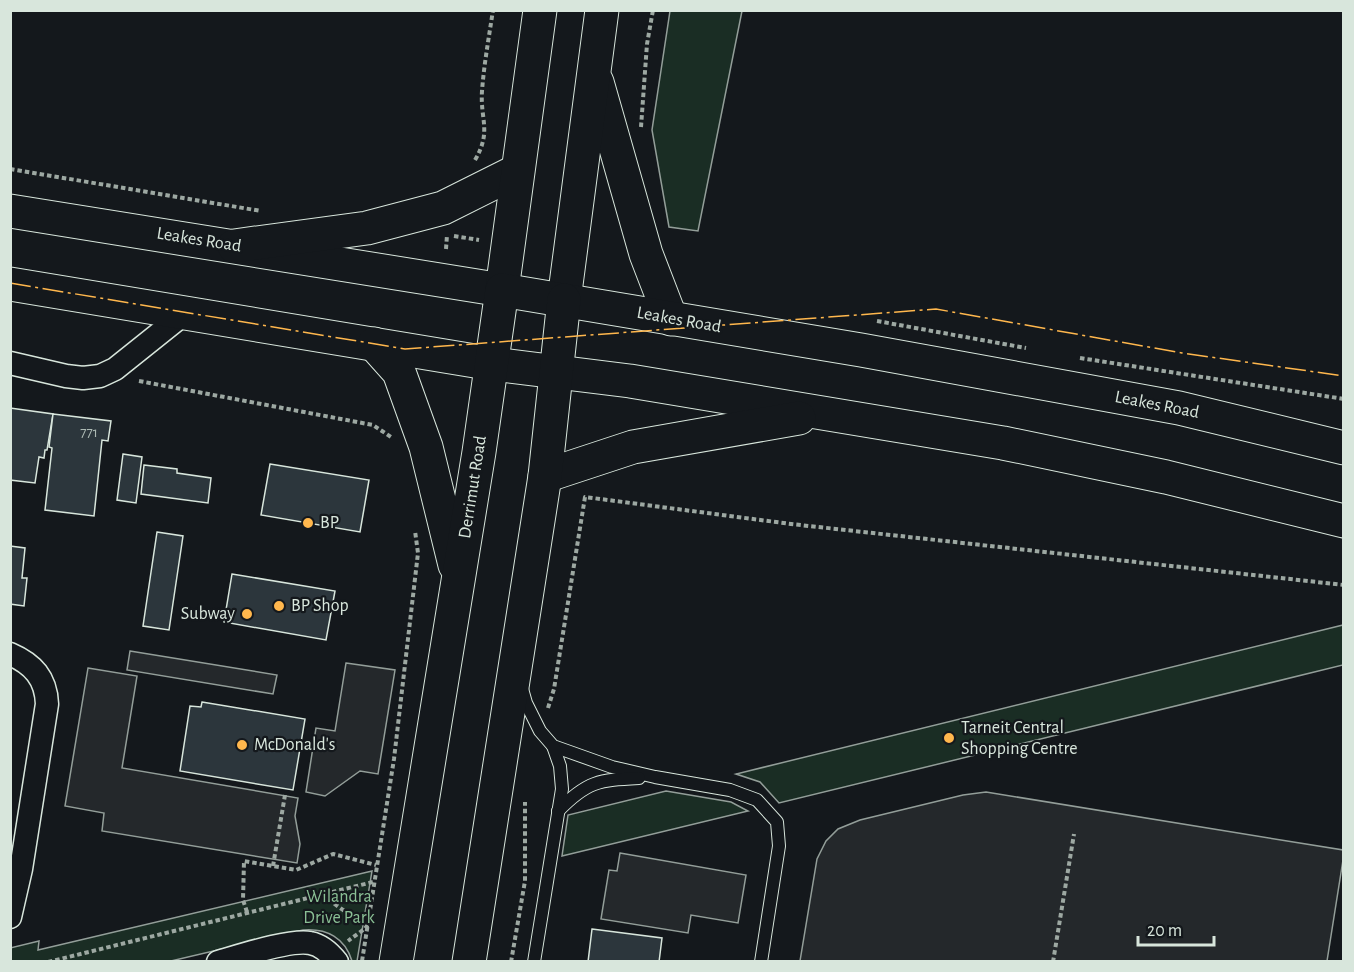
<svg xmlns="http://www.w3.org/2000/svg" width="1354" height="972" font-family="'Alegreya Sans',sans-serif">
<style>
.green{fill:#1a2d24;stroke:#939e99;stroke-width:1.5}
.parking{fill:#24282b;stroke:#939e99;stroke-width:1.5}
.building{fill:#2c363c;stroke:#d8e6dc;stroke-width:1.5}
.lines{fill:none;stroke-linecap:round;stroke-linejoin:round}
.service-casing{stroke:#d8e6dc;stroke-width:14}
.minor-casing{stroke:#d8e6dc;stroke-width:25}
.secondary-casing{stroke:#d8e6dc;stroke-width:35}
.primary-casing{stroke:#d8e6dc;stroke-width:35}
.trunk-casing{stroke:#d8e6dc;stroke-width:35}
.path{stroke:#9da8a2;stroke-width:4;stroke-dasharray:4.5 3;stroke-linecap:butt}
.service{stroke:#14181c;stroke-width:12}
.minor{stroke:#14181c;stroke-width:22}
.secondary{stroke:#14181c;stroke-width:33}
.primary{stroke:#14181c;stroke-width:33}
.trunk{stroke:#14181c;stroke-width:33}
.power{stroke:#ffb74d;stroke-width:1.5;stroke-dasharray:21 4.5 3 4.5;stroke-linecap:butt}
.poi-dot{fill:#ffb74d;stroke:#14181c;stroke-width:2}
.labels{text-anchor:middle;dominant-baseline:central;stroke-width:4.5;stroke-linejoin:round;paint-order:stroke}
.number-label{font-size:15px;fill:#adbab4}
.street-label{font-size:18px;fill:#d8e6dc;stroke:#14181c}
.poi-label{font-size:18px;fill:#d8e6dc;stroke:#14181c;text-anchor:start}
.park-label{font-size:18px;fill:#8ac095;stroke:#14181c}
</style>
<rect width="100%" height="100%" fill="#14181c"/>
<g class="green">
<path d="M670,11H742L698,231L669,227L652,130Z"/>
<path d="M1343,625V665L779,803L760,782L736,774Z"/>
<path d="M666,791L731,802L748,811L562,856L568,815Z"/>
<path d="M372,871L357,961H352C345,938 327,928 303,930L171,961H11L10,948L39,941L38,950Z"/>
</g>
<g class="parking">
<path d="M130,651L277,675L273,694L127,670Z"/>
<path d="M346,663L395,670L378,774L360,771L325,796L306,792L316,728L335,731Z"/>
<path d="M88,668L137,676L122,768L298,798L295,816L300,844L297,863L102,831L104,813L65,806Z"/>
<path d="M986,792L1343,850V860L1327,961H800L817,859L826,841L838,829L860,820L963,795Z"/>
<path d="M620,853L746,875L738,923L691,915L688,933L601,919L609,870L617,871Z"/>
</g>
<g class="building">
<path d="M10,408L53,414L47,450H45L44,458L39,457L35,483L10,480Z"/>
<path d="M53,414L111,421L108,441L102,440L94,516L45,510L52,448L49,447Z"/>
<path d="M123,454L142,457L136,503L117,500Z"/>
<path d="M270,464L369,480L360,532L261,515Z"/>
<path d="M144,465L177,469V473L211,478L208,503L141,494Z"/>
<path d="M157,532L183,536L169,630L143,626Z"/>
<path d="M10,546L25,548L22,578H27L24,606L10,604Z"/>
<path d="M232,574L335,591L326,640L224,622Z"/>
<path d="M202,702L305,719L293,790L180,771L190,706L201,707Z"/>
<path d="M592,929L662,938L659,962H588Z"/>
</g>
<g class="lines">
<defs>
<g id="service">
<path d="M522,689L526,703L540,731L553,746L612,767L655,777L730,790L757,800L777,822L779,846L761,962"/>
<path d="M558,811C587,781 599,780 639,778"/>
<path d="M534,962L562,789L560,766L553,746"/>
</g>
<g id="minor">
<path d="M10,363L66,376L83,378L100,376L115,369L185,313"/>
<path d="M10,654C33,664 46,678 47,704L21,869L10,917"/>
<path d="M218,962C239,956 291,939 310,943C321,945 330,953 337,962"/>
</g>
<g id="secondary">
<path d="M10,211L502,290"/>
<path d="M10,284L493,364"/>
</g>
<g id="primary">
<path d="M597,82L646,254L671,319"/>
<path d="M234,246L367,228L443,208L517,171"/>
<path d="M502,290L540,10"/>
<path d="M564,300L602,10"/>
</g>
<g id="trunk">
<path d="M374,344L399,372L426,447L455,565"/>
<path d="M493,364L630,381L1003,443L1166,477L1344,521"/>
<path d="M545,476L633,447L799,418"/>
<path d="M396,962L479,452L502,290L861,350L1179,408L1344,448"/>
<path d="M469,962L545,476L564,300"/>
</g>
</defs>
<use href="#service" class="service-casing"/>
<use href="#minor" class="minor-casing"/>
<use href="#secondary" class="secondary-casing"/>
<use href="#primary" class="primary-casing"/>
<use href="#trunk" class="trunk-casing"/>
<g class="path">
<path d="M641,127L647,44L653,10"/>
<path d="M475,160C492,131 480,120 482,91C484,64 489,37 493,10"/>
<path d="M10,169L261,211"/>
<path d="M454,236L479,240"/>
<path d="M446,249L447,235"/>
<path d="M877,321L1026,348"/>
<path d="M1080,358L1344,399"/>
<path d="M139,381L373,425L391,437"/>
<path d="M548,708L554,689L585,497L791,524L1344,585"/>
<path d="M273,866L285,795"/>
<path d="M322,895L367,927L348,941"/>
<path d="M247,912L243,900L244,861L296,870L333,854L376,865"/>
<path d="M362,961L394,759L418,553L415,531"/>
<path d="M48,962L373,882"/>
<path d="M511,962L525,881V802"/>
<path d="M1053,962L1074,834"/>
</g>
<use href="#service" class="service"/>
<use href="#minor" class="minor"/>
<use href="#secondary" class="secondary"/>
<use href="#primary" class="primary"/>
<use href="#trunk" class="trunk"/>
<path class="power" d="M10,283L405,349L936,309L1182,353L1344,376"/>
</g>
<g class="poi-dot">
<circle cx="308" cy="523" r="6"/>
<circle cx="279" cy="606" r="6"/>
<circle cx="247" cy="614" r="6"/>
<circle cx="949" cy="738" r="6"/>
<circle cx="242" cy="745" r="6"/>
</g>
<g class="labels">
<g class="number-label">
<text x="89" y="432">771</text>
</g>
<g class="street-label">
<text transform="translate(199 240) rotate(9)">Leakes Road</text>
<text transform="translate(679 320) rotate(10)">Leakes Road</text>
<text transform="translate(1157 405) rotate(11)">Leakes Road</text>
<text transform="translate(473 487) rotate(-81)">Derrimut Road</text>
</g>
<g class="poi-label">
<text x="320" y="523">BP</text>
<text x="291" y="606">BP Shop</text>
<text x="235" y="614" text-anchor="end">Subway</text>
<text x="961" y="728">Tarneit Central<tspan x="961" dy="21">Shopping Centre</tspan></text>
<text x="254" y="745">McDonald's</text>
</g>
<g class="park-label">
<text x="339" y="897">Wilandra<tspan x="339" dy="21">Drive Park</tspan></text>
</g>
</g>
<rect width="1354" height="972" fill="none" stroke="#d8e6dc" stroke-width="24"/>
<path d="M1138 936v9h76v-9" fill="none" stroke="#d8e6dc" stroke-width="3"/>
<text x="1147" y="936" font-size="18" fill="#d8e6dc" stroke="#14181c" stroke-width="4.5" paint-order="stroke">20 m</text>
</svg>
